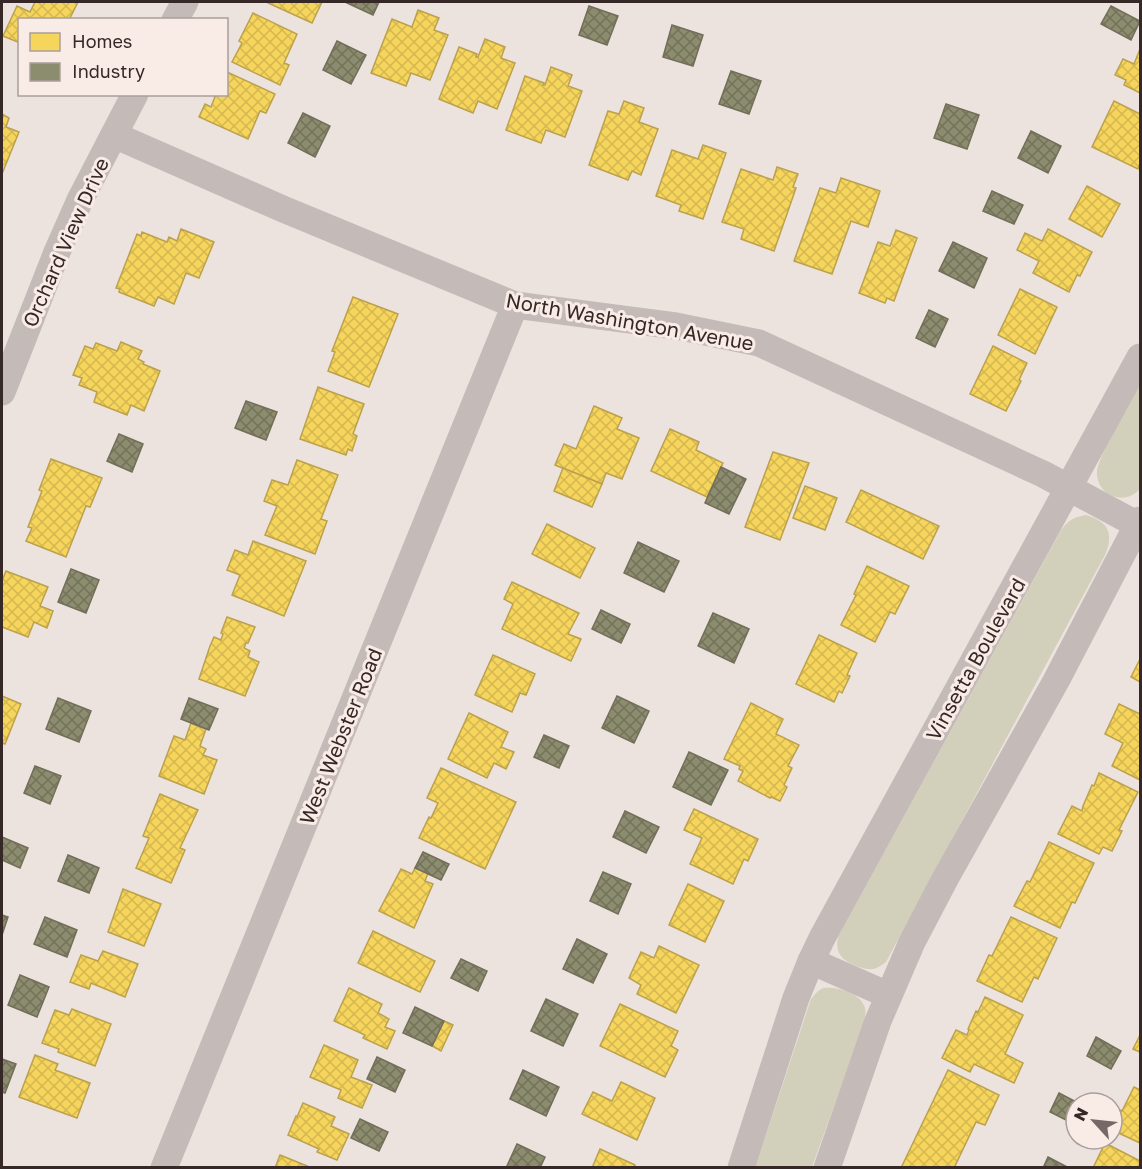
<svg xmlns="http://www.w3.org/2000/svg" width="1142" height="1169" font-family="'Golos Text',sans-serif">
<style>
.green{fill:#d2cfba}
.homes{fill:url(#homes-cross-hatch);stroke:#bca14c;stroke-width:1.5}
.industry{fill:url(#industry-cross-hatch);stroke:#726e59;stroke-width:1.5}
.lines{fill:none;stroke-linecap:round;stroke-linejoin:round}
.minor{stroke:#c4bbb9;stroke-width:27}
.labels{text-anchor:middle;dominant-baseline:central;stroke-width:6;stroke-linejoin:round;paint-order:stroke}
.street-label{font-size:20px;fill:#352827;stroke:#f9ece6}
</style>
<defs>
<pattern id="homes-cross-hatch" width="8" height="8" patternUnits="userSpaceOnUse" patternTransform="scale(1.5)"><rect width="8" height="8" fill="#f6d55c"/><path d="M0 0l8 8M0 8l8-8" fill="none" stroke="#d4b750"/></pattern>
<pattern id="industry-cross-hatch" width="8" height="8" patternUnits="userSpaceOnUse" patternTransform="scale(1.5)"><rect width="8" height="8" fill="#8c8c6e"/><path d="M0 0l8 8M0 8l8-8" fill="none" stroke="#73725a"/></pattern>
</defs>
<rect width="100%" height="100%" fill="#ece3df"/>
<g class="green">
<path d="M1140,384V489C1125,506 1097,496 1097,473C1097,456 1131,402 1140,384Z"/>
<path d="M1086,515C1107,521 1114,532 1106,553L886,962C882,965 878,968 873,969C869,970 863,968 859,967C843,961 833,953 839,935L1060,532C1066,522 1073,517 1086,515Z"/>
<path d="M823,988C836,986 861,993 865,1008C866,1013 865,1018 864,1023L812,1167L755,1168L811,999L818,991Z"/>
</g>
<g class="homes">
<path d="M35,2H78L69,20H20V43L3,36L17,6L30,12Z"/>
<path d="M266,2H322L312,23Z"/>
<path d="M418,10L439,18L434,30L448,35L430,80L411,73L406,86L371,73L392,19L412,27Z"/>
<path d="M253,13L297,34L284,63L289,65L280,85L232,62L242,43L239,41Z"/>
<path d="M485,39L505,47L501,58L515,63L497,109L478,101L473,113L439,99L459,47L477,54L476,57H478Z"/>
<path d="M1140,49V93L1124,85L1126,80L1115,75L1123,59L1134,64Z"/>
<path d="M551,67L572,75L568,86L582,91L565,137L546,130L541,143L506,130L525,76L544,83L543,85H545Z"/>
<path d="M227,72L275,94L266,113L260,111L248,139L199,117L205,104L211,107L216,94H226Z"/>
<path d="M624,101L644,108L639,122L658,129L641,175L632,171L628,180L589,165L608,111L619,114Z"/>
<path d="M1114,101L1140,114V163L1138,169L1092,147Z"/>
<path d="M2,114L9,118L6,127L19,132L2,174Z"/>
<path d="M703,145L726,153L703,219L679,211L681,205L656,196L672,150L698,159Z"/>
<path d="M777,167L798,174L793,187L796,188L774,251L741,239L744,229L722,222L741,169L773,180Z"/>
<path d="M841,178L880,191L868,227L851,221L832,274L794,261L820,188L836,193Z"/>
<path d="M1087,186L1120,204L1102,237L1069,219Z"/>
<path d="M181,229L214,242L199,278L186,273L174,304L158,297L154,306L119,292L120,289L116,288L137,234L141,236L142,232L167,242L169,237L177,241Z"/>
<path d="M1048,229L1092,252L1080,276L1077,275L1069,292L1033,273L1039,261L1017,250L1025,233L1042,241Z"/>
<path d="M896,230L917,238L894,301L887,298L885,303L859,293L878,242L890,246Z"/>
<path d="M1020,289L1057,307L1035,354L998,335Z"/>
<path d="M353,297L398,314L369,387L328,371L335,352L332,351Z"/>
<path d="M121,342L142,351L138,359L144,362L143,364L160,371L144,411L131,405L127,415L94,402L97,392L79,385L82,378L73,375L85,346L93,349L96,343L117,351Z"/>
<path d="M993,346L1027,363L1019,380L1021,381L1006,411L970,394Z"/>
<path d="M318,387L364,404L353,434L357,436L352,451L348,449L346,455L300,439Z"/>
<path d="M594,406L622,418L617,429L639,438L622,479L606,473L602,484L555,465L564,444L576,449Z"/>
<path d="M670,429L699,442L696,450L723,463L707,497L651,471Z"/>
<path d="M773,452L809,463L780,540L745,527Z"/>
<path d="M51,459L102,478L90,507L86,506L66,557L26,541L32,528L28,527L42,491L39,490Z"/>
<path d="M297,460L338,475L321,519L327,521L315,554L265,535L277,506L264,501L272,480L288,485Z"/>
<path d="M563,468L602,484L592,507L554,491Z"/>
<path d="M805,486L837,498L825,530L793,518Z"/>
<path d="M861,490L939,526L923,559L846,522Z"/>
<path d="M547,524L595,548L580,578L532,554Z"/>
<path d="M253,541L306,561L284,616L232,595L240,575L227,570L235,550L248,555Z"/>
<path d="M867,566L909,586L895,614L890,612L875,642L841,625L856,595L854,594Z"/>
<path d="M6,571L48,587L40,606L53,611L47,628L34,622L28,637L2,627V581Z"/>
<path d="M512,582L579,613L568,634L581,639L571,661L502,629L513,604L504,599Z"/>
<path d="M227,617L255,627L248,643H246L244,648L250,651L248,657L259,662L245,696L199,679L210,646L214,637L221,640L223,634L221,633Z"/>
<path d="M819,635L857,653L847,675L850,676L842,693L839,691L834,702L796,684Z"/>
<path d="M493,655L535,674L526,695L520,693L512,712L475,695Z"/>
<path d="M1140,659V682L1131,677Z"/>
<path d="M2,696L21,704L5,744L2,743Z"/>
<path d="M751,703L783,719L776,734L799,745L788,766L792,768L784,785L787,787L780,801L771,797L770,798L738,781L743,771L739,769L740,766L724,759Z"/>
<path d="M1119,704L1140,714V780L1112,766L1123,743L1105,734Z"/>
<path d="M469,713L508,732L501,747L514,752L506,769L494,763L487,778L448,759Z"/>
<path d="M191,723L206,729L200,746L206,749L203,755L217,760L204,794L159,776L174,736L185,740Z"/>
<path d="M441,768L516,802L485,869L419,838L429,817L431,818L438,803L427,798Z"/>
<path d="M1099,773L1138,792L1119,830L1122,831L1112,851L1103,847L1099,854L1058,834L1072,806L1082,811L1083,806L1092,785L1094,786Z"/>
<path d="M160,794L198,810L180,848L185,850L171,883L136,868L149,838L143,836Z"/>
<path d="M694,809L758,839L748,861L744,859L733,884L690,864L702,838L684,830Z"/>
<path d="M1049,842L1094,863L1075,903L1072,902L1060,928L1014,906L1027,881L1030,882Z"/>
<path d="M415,868L428,873L425,881L433,884L414,928L379,911L401,869L412,874Z"/>
<path d="M688,884L724,901L705,942L669,925Z"/>
<path d="M123,889L161,904L144,946L108,932Z"/>
<path d="M1011,917L1057,938L1038,979L1034,977L1022,1002L977,981L989,955L992,956Z"/>
<path d="M373,931L435,961L420,992L358,963Z"/>
<path d="M659,946L699,965L676,1013L637,994L641,985L629,978L641,952L654,958Z"/>
<path d="M103,951L138,964L125,997L91,983L89,989L70,982L81,955L98,961Z"/>
<path d="M349,988L382,1004L378,1013L389,1019L385,1027L395,1031L387,1049L363,1038L365,1035L334,1021Z"/>
<path d="M985,997L1023,1015L1005,1054L1023,1063L1014,1083L974,1064L970,1072L942,1058L956,1030L967,1035L969,1030L968,1029L976,1011L978,1012Z"/>
<path d="M620,1004L678,1031L671,1046L678,1050L665,1077L600,1046Z"/>
<path d="M72,1009L111,1024L95,1066L58,1052L59,1049L42,1043L55,1010L69,1015Z"/>
<path d="M444,1021L453,1025L441,1051L432,1046Z"/>
<path d="M1140,1035V1052L1133,1049Z"/>
<path d="M324,1045L358,1060L351,1077L372,1085L362,1108L338,1098L341,1090L310,1077Z"/>
<path d="M35,1055L58,1064L55,1070L90,1083L77,1118L19,1097Z"/>
<path d="M948,1070L999,1095L985,1125L976,1122L954,1168H901Z"/>
<path d="M621,1082L655,1098L637,1140L582,1114L593,1092L612,1101Z"/>
<path d="M1134,1087L1140,1090V1143L1112,1130V1106L1122,1111Z"/>
<path d="M303,1103L335,1117L331,1126L349,1134L337,1160L317,1152L319,1149L288,1135L296,1116L297,1117Z"/>
<path d="M1105,1143L1140,1161L1139,1168H1093Z"/>
<path d="M600,1149L635,1165L634,1168H592Z"/>
<path d="M280,1155L312,1168H275Z"/>
</g>
<g class="industry">
<path d="M348,2H379L373,15L347,3Z"/>
<path d="M589,6L618,16L607,45L579,35Z"/>
<path d="M1111,6L1140,21L1131,40L1101,24Z"/>
<path d="M672,25L703,35L693,66L663,57Z"/>
<path d="M337,41L366,55L351,84L323,70Z"/>
<path d="M731,71L761,81L749,114L719,104Z"/>
<path d="M946,104L979,115L967,149L934,138Z"/>
<path d="M303,113L330,126L315,157L288,143Z"/>
<path d="M1031,131L1061,146L1048,173L1018,158Z"/>
<path d="M992,191L1023,205L1014,224L983,211Z"/>
<path d="M953,242L987,258L974,288L939,271Z"/>
<path d="M929,310L948,319L935,347L916,338Z"/>
<path d="M246,401L277,412L266,440L235,428Z"/>
<path d="M119,434L143,444L132,472L107,461Z"/>
<path d="M721,467L746,479L729,514L705,503Z"/>
<path d="M638,542L679,561L664,592L624,573Z"/>
<path d="M71,569L99,580L86,613L58,602Z"/>
<path d="M601,610L630,624L621,643L592,629Z"/>
<path d="M713,613L749,629L734,663L698,646Z"/>
<path d="M617,696L649,711L634,743L602,728Z"/>
<path d="M58,698L91,711L79,742L46,729Z"/>
<path d="M189,698L218,709L209,730L181,719Z"/>
<path d="M544,735L569,746L559,768L534,757Z"/>
<path d="M689,752L728,770L711,805L673,787Z"/>
<path d="M35,766L61,776L50,804L24,793Z"/>
<path d="M625,811L659,827L646,853L613,837Z"/>
<path d="M2,837L28,848L20,868L2,860Z"/>
<path d="M423,852L449,864L441,880L415,868Z"/>
<path d="M68,855L99,868L89,893L58,881Z"/>
<path d="M603,872L631,884L618,914L590,901Z"/>
<path d="M2,915L8,917L2,935Z"/>
<path d="M45,917L77,930L67,957L34,944Z"/>
<path d="M577,939L607,954L593,983L563,969Z"/>
<path d="M461,959L487,971L478,991L451,978Z"/>
<path d="M20,975L49,987L37,1017L8,1005Z"/>
<path d="M546,999L578,1014L563,1046L531,1031Z"/>
<path d="M415,1007L444,1021L432,1046L403,1033Z"/>
<path d="M1096,1037L1121,1051L1111,1069L1087,1056Z"/>
<path d="M377,1057L405,1070L395,1092L367,1079Z"/>
<path d="M2,1059L16,1064L5,1093L2,1092Z"/>
<path d="M523,1070L559,1087L546,1116L510,1099Z"/>
<path d="M1059,1093L1078,1103H1076V1125L1050,1112Z"/>
<path d="M360,1119L388,1132L379,1151L351,1138Z"/>
<path d="M517,1144L545,1157L540,1168H506Z"/>
<path d="M1048,1157L1069,1168H1043Z"/>
</g>
<g class="lines">
<g class="minor">
<path d="M175,20L185,2"/>
<path d="M114,135L283,209L515,305L676,326L759,343L1043,474L1138,525"/>
<path d="M2,392L57,252L80,200L135,94"/>
<path d="M811,961L888,995"/>
<path d="M164,1168L515,305"/>
<path d="M741,1168L796,998L811,961L822,938L1140,357"/>
<path d="M827,1168L878,1021L912,942L945,879L1056,681L1140,520"/>
</g>
</g>
<g class="labels">
<g class="street-label">
<text transform="translate(65 242) rotate(-66)">Orchard View Drive</text>
<text transform="translate(630 321) rotate(10)">North Washington Avenue</text>
<text transform="translate(975 659) rotate(-61)">Vinsetta Boulevard</text>
<text transform="translate(340 736) rotate(-68)">West Webster Road</text>
</g>
</g>
<rect width="1142" height="1169" fill="none" stroke="#352827" stroke-width="6"/>
<rect x="18" y="18" width="210" height="78" fill="#f9ece6" stroke="#ab9e9a" stroke-width="1.5"/>
<rect x="30" y="33" width="30" height="18" fill="#f6d55c" stroke="#ab9e9a" stroke-width="1.5"/>
<text x="72" y="48" font-size="18" fill="#352827">Homes</text>
<rect x="30" y="63" width="30" height="18" fill="#8c8c6e" stroke="#ab9e9a" stroke-width="1.5"/>
<text x="72" y="78" font-size="18" fill="#352827">Industry</text>
<g transform="translate(1094 1121) rotate(297)"><circle r="28" fill="#f9ece6" stroke="#ab9e9a" stroke-width="1.5"/>
<path d="M0-4.5L10 22L0 15L-10 22Z" fill="#756967"/>
<text y="-9" font-size="16" font-weight="bold" text-anchor="middle" fill="#352827">N</text>
</g>
</svg>
